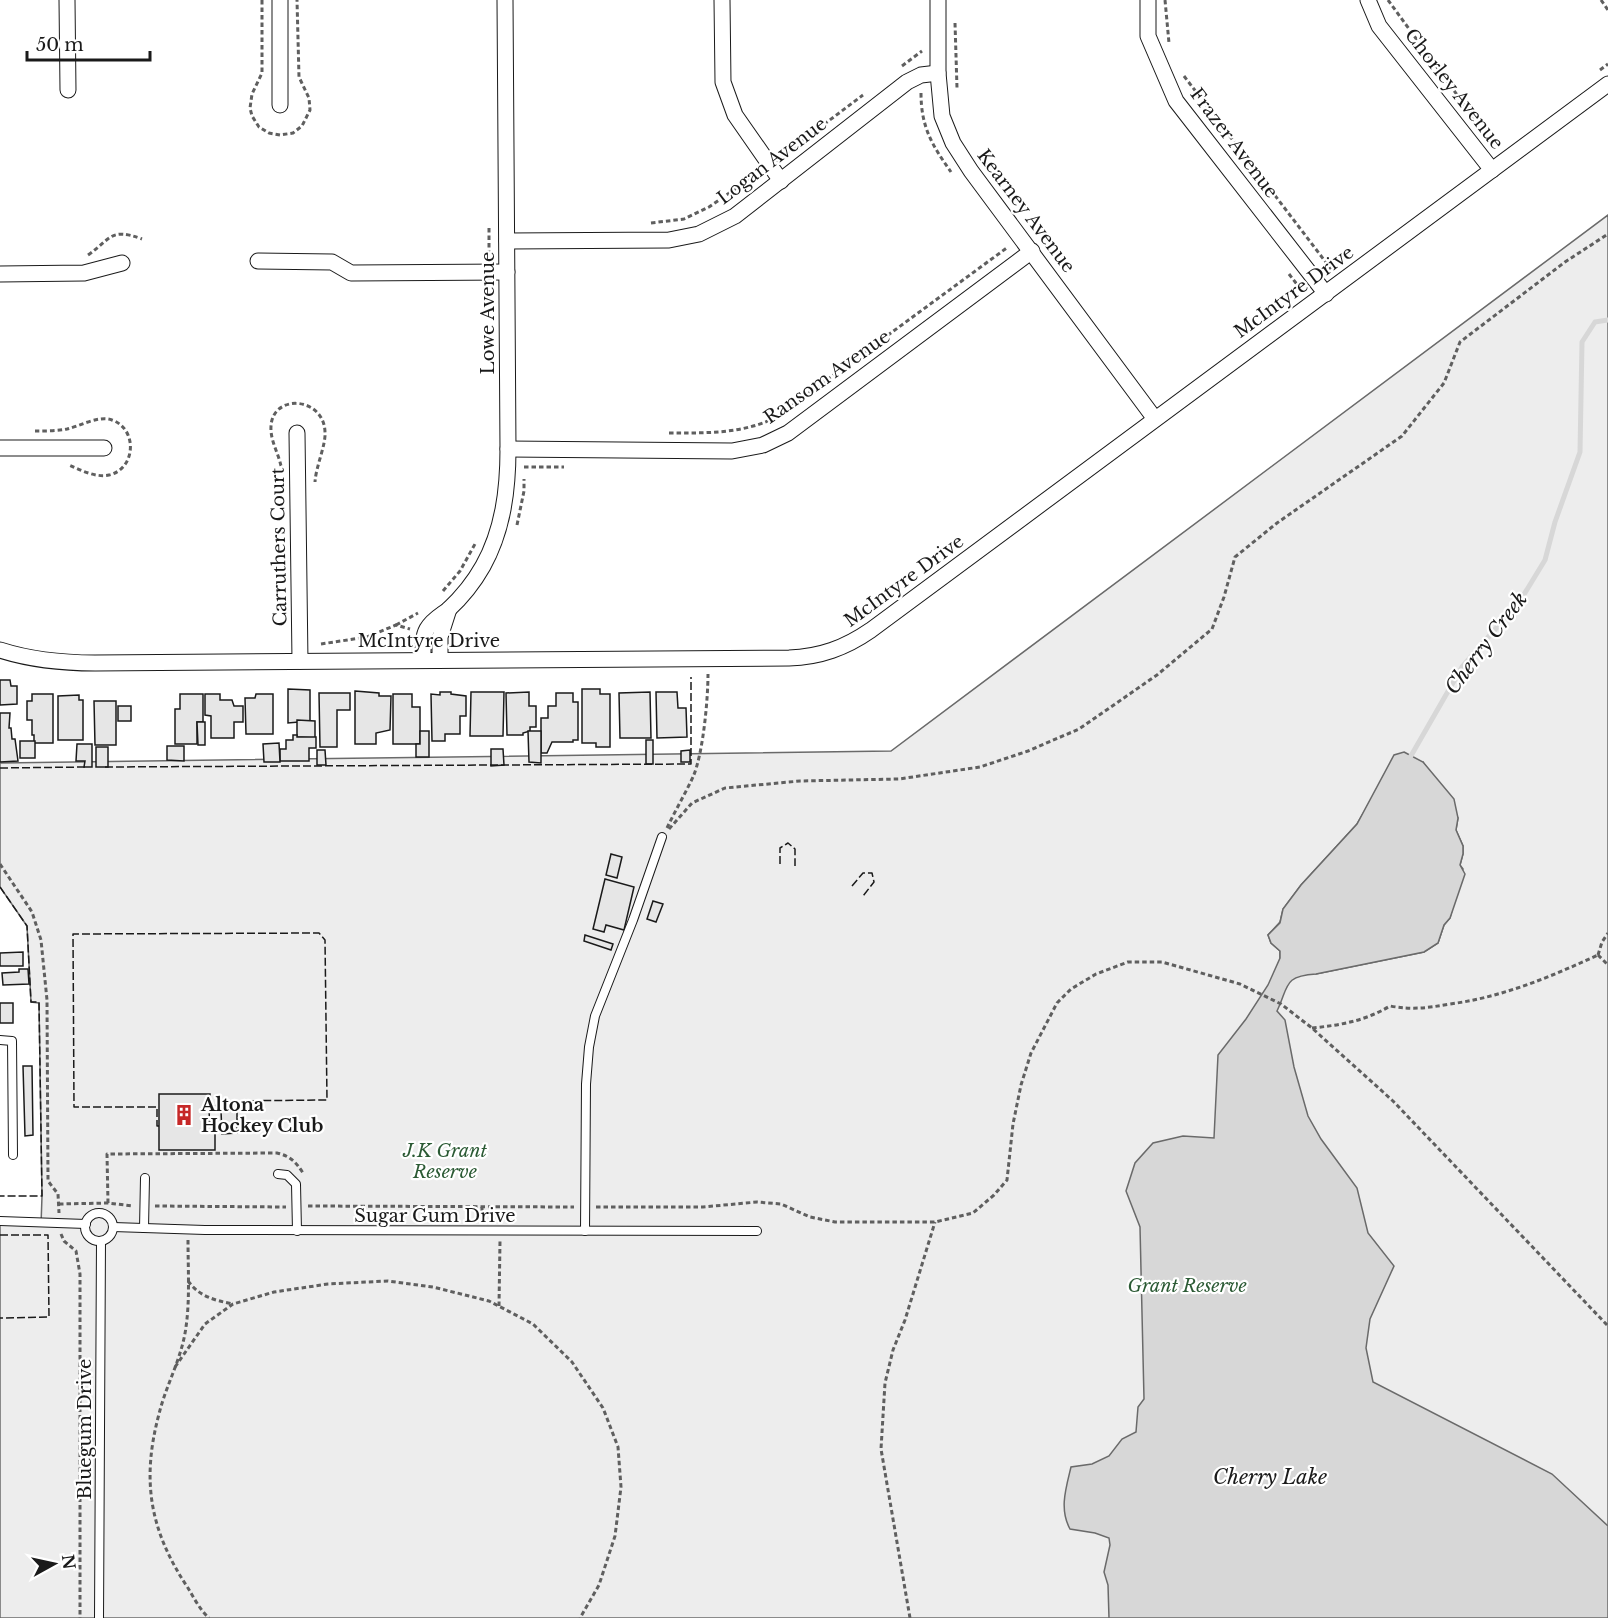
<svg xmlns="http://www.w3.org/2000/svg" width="1608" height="1618" font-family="'Libre Baskerville',serif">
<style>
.built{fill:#ededed;stroke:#6a6a6a;stroke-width:1.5;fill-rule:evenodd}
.water{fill:#d7d7d7;stroke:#6a6a6a;stroke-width:1.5}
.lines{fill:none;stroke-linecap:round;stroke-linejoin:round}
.stream{stroke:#d7d7d7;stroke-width:5}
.building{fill:#e6e6e6;stroke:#1a1a1a;stroke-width:1.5}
.service-casing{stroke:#1a1a1a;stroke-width:10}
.minor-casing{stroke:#1a1a1a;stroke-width:17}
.path{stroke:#5f5f5f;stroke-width:3;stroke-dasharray:4.5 3;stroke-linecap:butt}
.service{stroke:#fff;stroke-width:8}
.minor{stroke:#fff;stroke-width:15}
.fence{stroke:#1a1a1a;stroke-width:1.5;stroke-dasharray:8 3;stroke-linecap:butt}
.labels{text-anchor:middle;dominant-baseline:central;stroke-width:4.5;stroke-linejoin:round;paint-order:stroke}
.street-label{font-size:18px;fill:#1a1a1a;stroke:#fff}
.poi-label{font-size:18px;font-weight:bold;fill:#1a1a1a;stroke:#fff;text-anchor:start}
.park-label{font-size:18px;font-style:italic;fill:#2b5a34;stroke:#fff}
.water-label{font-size:20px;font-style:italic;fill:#1a1a1a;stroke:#fff}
</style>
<rect width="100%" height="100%" fill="#fff"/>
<path class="built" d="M1608,215V1618H0V1225H41L42,1196L39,1003L31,1002L27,926L0,887V763L891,751ZM1423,762L1458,818L1456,830L1463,846V854L1460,865L1463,869L1450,918L1444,925L1438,943L1424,952L1316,974L1280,958V951L1271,943L1268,935L1280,922L1283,909L1301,885L1357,824L1371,800Z"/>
<path class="water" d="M1404,752L1423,762L1454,799L1458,818L1456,830L1463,846V854L1460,865L1465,874L1450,918L1444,925L1438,943L1424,952L1316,974C1283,976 1289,986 1277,1011L1285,1020L1294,1067L1308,1116L1321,1139L1357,1188L1368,1233L1394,1266L1370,1319L1366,1348L1373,1382L1552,1474L1608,1526V1618H1109L1108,1585L1104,1572L1110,1545L1109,1538L1095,1533L1070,1529C1059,1509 1066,1488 1071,1467L1092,1464L1109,1456L1122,1439L1136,1432L1138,1407L1144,1399L1140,1227L1126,1191L1135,1163L1153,1143L1183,1136L1214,1138L1218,1055L1246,1019L1268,985L1280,958V951L1271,943L1268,935L1280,923L1283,909L1301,885L1357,824L1394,755Z"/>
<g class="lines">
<path class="stream" d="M1408,761L1462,667L1520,601L1545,560L1555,522L1580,452L1582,342L1595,322L1608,320"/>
</g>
<g class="building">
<path d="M0,680H10L11,686H17V704L0,705Z"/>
<path d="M288,689L310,690V721L288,723Z"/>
<path d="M582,689H600V694H610V747H596V743H582Z"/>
<path d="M355,691L379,693V696H391L390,730L376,733V744H355Z"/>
<path d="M440,692H451V694L466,696V716H460V734H445V741H432L431,694L440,695Z"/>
<path d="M471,692H504L503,736H470Z"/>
<path d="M529,692V706H536V727H530V731L523,733V735H507L506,693Z"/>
<path d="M650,692L651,738H620L619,693Z"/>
<path d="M656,692H677L678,708H686L687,737L657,738Z"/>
<path d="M319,693H350V710H337V747H320Z"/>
<path d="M556,693H573V702H578V740H573V742H552L547,753H541V718H548V706H556Z"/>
<path d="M32,694H53V743H34V735H32V720H27V701H32Z"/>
<path d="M180,694H203V722H197V744H175V709H180Z"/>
<path d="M205,694H220V700H232L234,706H243V722H234V738H211V716L205,715Z"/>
<path d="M256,694H273V734H246L245,698H255Z"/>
<path d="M393,694H412V707H420V744H393Z"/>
<path d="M79,695V700H83V740H58V696Z"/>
<path d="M94,701H116V745H95Z"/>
<rect x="118" y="706" width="13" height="15"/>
<path d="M0,713H10L9,728H11L12,739H15L18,761L0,762Z"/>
<path d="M297,720L315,721V738L297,737Z"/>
<path d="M197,722H205V745H198Z"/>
<path d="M420,731H429V757H416V744H420Z"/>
<path d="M528,731H541V763L529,762Z"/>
<path d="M293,735H297V737H316V748H309V761H280V749H286V740H293Z"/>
<rect x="646" y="740" width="7" height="24"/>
<rect x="20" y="741" width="15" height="17"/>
<path d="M279,743L280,762H264L263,744Z"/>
<path d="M77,744H92V767H84L85,761H76Z"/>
<path d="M167,746H184V761L167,760Z"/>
<rect x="96" y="747" width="12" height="20"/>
<path d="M491,749H503L504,765L491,766Z"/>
<path d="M317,750H325L326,765H317Z"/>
<path d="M690,750V762H681V751Z"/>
<path d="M611,854L622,857L617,878L606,875Z"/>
<path d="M605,879L634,887L624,930L606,925L604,932L593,929Z"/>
<path d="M653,901L663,904L656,922L647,919Z"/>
<path d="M585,935L613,944L611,950L584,941Z"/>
<path d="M23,952V966H0V953Z"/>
<path d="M19,969H28L29,984L3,985L2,973L19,972Z"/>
<rect x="0" y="1003" width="13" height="20"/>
<path d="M23,1066H32L33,1135L25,1136Z"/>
<path d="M159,1094H210L209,1122H215V1150H159Z"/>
<path d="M221,1111H237V1133L222,1134Z"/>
</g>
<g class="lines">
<defs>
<g id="service">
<path d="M0,1040L12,1041L13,1155"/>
<path d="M278,1174L287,1175L296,1184L297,1231"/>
<circle cx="99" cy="1227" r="14"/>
<path d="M0,1221L86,1224"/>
<path d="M113,1227L205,1230L757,1231"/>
<path d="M144,1228L145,1178"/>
<path d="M585,1231L586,1084L589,1047L595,1016L633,920L662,837"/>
<path d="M99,1618L101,1241"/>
</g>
<g id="minor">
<path d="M67,0L68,90"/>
<path d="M280,0V105"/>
<path d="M722,0L723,82L735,115L781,181"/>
<path d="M938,0V73L942,116L953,143L971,171L1155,419"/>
<path d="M1148,0V36L1176,101L1326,294"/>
<path d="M1368,0L1379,26L1492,170"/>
<path d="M507,241L669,240L699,234L735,216L907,82L921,75L938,73"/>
<path d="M258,261L332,262L351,273L507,272"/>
<path d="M0,274L84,273L122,263"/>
<path d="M297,433L300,661"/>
<path d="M0,448H104"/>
<path d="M508,449L732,451L763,445L788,433L1032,251"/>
<path d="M0,650C31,660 63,663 95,663L789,658C820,657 845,648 871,630L1608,84"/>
<path d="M423,660C423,650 422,638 427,629C432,620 440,616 448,610C461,598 474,582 483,566C503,530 508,490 508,449L505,0"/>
<path d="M440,660V637L449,609"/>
</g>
</defs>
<use href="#service" class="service-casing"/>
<use href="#minor" class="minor-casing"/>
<g class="path">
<path d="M262,0V73L252,94L250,108L252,116L259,127L269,133L280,135L293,133L302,126L310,110L309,98L299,77L297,0"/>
<path d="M1165,0L1169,43"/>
<path d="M1388,0L1487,136"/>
<path d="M1601,0L1608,10"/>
<path d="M955,23L957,88"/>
<path d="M902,66L922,51"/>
<path d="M1600,70L1608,64"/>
<path d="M1184,76L1331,269"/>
<path d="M921,93C921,127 932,145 951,172"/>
<path d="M782,156L863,95"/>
<path d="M651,223L684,219L709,207L757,174"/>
<path d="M489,228V258"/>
<path d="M88,255C111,239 110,227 142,239"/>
<path d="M1289,274L1302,291"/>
<path d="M35,431C45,431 57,431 67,429C80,426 99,415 112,420C138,429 136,469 109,475C96,478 80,470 69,465"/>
<path d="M669,433C706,433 741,434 775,418L1008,247"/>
<path d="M281,466C278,452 270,440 271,426C273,393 324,397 325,432C326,445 316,466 315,482"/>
<path d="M524,467H564"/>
<path d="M517,525L524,491V479"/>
<path d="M443,591L460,571L475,544"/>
<path d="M396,625L418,613"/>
<path d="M321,644L367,637L396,625L410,629"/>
<path d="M667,828C675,811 685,794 693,777C703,754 708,700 708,674"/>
<path d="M669,829L692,803L725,788L800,781L899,779L980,767L1028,751L1079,729L1157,675L1212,629L1224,597L1235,557L1277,523L1402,436L1444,383L1460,342L1565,262L1608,234"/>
<path d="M0,864L32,912L41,940L47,1000L48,1181L58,1194L59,1213"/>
<path d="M1598,955L1602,942L1608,933"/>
<path d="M1598,955L1608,965"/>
<path d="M1312,1028C1341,1025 1365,1021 1390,1006C1413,1010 1427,1008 1450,1004C1503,997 1550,977 1598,955"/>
<path d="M108,1203L107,1154L277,1153C290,1156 296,1162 303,1173"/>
<path d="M59,1204L108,1203L133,1206"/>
<path d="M155,1206L286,1207"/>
<path d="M308,1206L574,1207"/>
<path d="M482,1207V1220"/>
<path d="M596,1207H703L757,1202L781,1204L810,1217L835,1222H935L973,1213L994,1195L1007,1180L1013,1124L1021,1085L1031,1053L1057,1003L1071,989L1096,974L1128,962H1162L1240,984L1281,1004L1312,1028L1393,1101L1608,1326"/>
<path d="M61,1234L64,1241L76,1251L80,1274V1618"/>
<path d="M188,1240C188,1269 190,1299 186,1327C182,1358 166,1385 159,1414C141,1481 150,1531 188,1588C194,1598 200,1610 209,1618"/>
<path d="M188,1281C200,1297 214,1300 233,1304"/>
<path d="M499,1306L500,1241"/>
<path d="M175,1367L205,1324L233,1304L274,1292L328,1284L388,1281L433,1287L489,1301L533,1324L572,1362L603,1408L618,1447L621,1487L615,1536L599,1585L580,1618"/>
<path d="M910,1618L881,1449L885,1383L893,1350L905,1320L935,1222"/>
</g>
<use href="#service" class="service"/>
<use href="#minor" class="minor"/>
<g class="fence">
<path d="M105,767L691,764V677"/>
<path d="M0,768L87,767"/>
<path d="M780,864V848L788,843L795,849V866"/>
<path d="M852,886L863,873H872L874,882L863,896"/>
<path d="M0,887L27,926L31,1002H39L42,1196H0"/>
<path d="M159,1126H157V1107H74L73,934L319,933L325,940L327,1100L221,1101L215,1106L209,1107"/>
<path d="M0,1235H48L49,1317L0,1318"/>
</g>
</g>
<defs>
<symbol id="building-bare" viewBox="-9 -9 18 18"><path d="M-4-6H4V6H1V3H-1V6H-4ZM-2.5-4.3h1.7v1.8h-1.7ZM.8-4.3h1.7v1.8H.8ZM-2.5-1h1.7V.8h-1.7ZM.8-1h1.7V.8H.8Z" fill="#c62828" stroke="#fff" stroke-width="2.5" paint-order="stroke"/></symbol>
</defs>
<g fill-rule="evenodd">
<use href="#building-bare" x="169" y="1100" width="30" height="30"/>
</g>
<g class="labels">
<g class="street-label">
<text transform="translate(1454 89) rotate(52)">Chorley Avenue</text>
<text transform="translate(1234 143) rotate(53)">Frazer Avenue</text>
<text transform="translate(772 161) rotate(-37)">Logan Avenue</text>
<text transform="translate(1026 211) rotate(53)">Kearney Avenue</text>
<text transform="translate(1294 292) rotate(-36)">McIntyre Drive</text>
<text transform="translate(488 313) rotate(-90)">Lowe Avenue</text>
<text transform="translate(827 377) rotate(-35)">Ransom Avenue</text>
<text transform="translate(279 547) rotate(-91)">Carruthers Court</text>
<text transform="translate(904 581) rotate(-36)">McIntyre Drive</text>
<text x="429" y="641">McIntyre Drive</text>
<text x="435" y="1216">Sugar Gum Drive</text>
<text transform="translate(85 1429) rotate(-90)">Bluegum Drive</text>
</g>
<g class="poi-label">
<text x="201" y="1105">Altona<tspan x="201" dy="21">Hockey Club</tspan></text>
</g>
<g class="park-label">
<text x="445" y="1151">J.K Grant<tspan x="445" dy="21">Reserve</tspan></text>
<text x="1187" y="1286">Grant Reserve</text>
</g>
<g class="water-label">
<text transform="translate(1486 643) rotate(-53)">Cherry Creek</text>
<text x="1270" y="1477">Cherry Lake</text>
</g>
</g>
<g transform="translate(54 1564) rotate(82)" stroke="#ffffff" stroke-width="4.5" paint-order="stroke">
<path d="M0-4.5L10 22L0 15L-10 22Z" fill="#1a1a1a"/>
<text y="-9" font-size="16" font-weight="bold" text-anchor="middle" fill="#1a1a1a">N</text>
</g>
<path d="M27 51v9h123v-9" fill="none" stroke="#1a1a1a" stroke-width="3"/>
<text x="36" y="51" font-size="18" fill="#1a1a1a" stroke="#ffffff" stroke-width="4.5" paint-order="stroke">50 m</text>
</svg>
